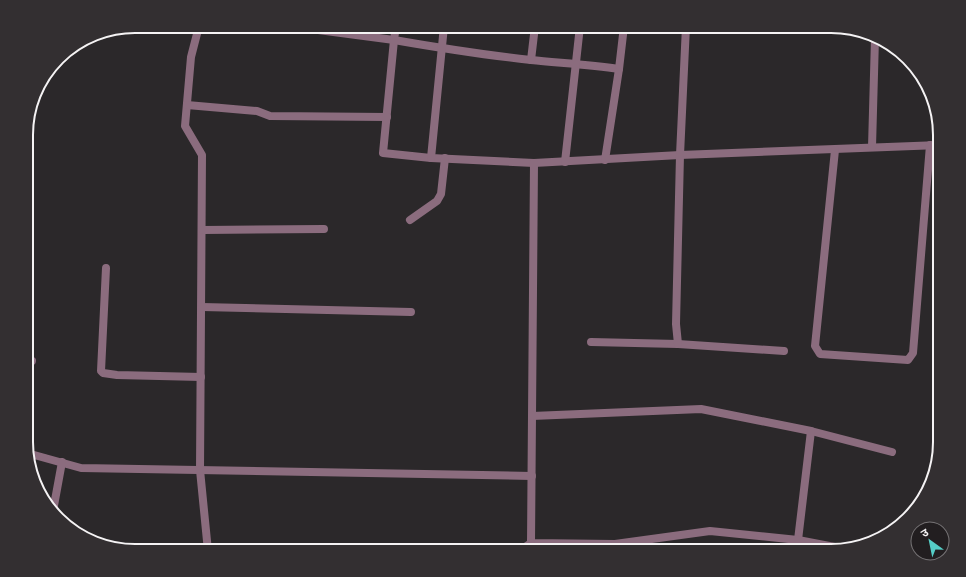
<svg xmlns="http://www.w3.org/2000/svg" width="966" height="577" font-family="'Fira Sans','Noto Sans Devanagari',sans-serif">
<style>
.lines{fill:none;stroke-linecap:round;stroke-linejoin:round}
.street{stroke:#8b6c7e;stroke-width:8}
.rim{fill:none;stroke:#f5f3f4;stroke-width:2}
</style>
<rect width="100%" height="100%" fill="#2b282a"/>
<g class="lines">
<g class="street">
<path d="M199,26L191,57L185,126L202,155L200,470L208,551"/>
<path d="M288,26L394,40L383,153L431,158L534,163L680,155L940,145"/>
<path d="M396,26L394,40C440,48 485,55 531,60C560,63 590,65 619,69"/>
<path d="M531,60L535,26"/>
<path d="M187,105L257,111L270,116L387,117"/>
<path d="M936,145L937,120"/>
<path d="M872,147L875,38"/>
<path d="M835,150L815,346L820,354L908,360L913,353L930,145"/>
<path d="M431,158L444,26"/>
<path d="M605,160L619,69L624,26"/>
<path d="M565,162L580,26"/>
<path d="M534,163L531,543L615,544V551"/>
<path d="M410,220L437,201L441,194L445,158"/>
<path d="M203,230L324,229"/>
<path d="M106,268L101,371L103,373L117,375L201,377"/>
<path d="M202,307L411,312"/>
<path d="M591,342L678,344L784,351"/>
<path d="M678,344L676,324L680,155L686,26"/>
<path d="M27,360L32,361"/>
<path d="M532,416L701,409L811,431L892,452"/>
<path d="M27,453L81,468L532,476"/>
<path d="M53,511L62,462"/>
<path d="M798,540L811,431"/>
<path d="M615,544L710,531L798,540L845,549"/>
<path d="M519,551L531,543V551"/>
</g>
</g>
<path d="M0 0H966V577H0ZM135 33H831A102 102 0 0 1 933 135V442A102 102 0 0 1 831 544H135A102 102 0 0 1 33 442V135A102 102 0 0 1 135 33Z" fill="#332f31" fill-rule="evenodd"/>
<path class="rim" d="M135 33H831A102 102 0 0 1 933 135V442A102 102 0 0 1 831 544H135A102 102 0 0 1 33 442V135A102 102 0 0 1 135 33Z"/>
<g transform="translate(930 541) rotate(327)"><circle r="19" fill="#221e20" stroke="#767375"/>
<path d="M0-3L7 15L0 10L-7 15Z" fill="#55cdc6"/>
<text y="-6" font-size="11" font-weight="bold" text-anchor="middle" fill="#f5f3f4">उ</text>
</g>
</svg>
